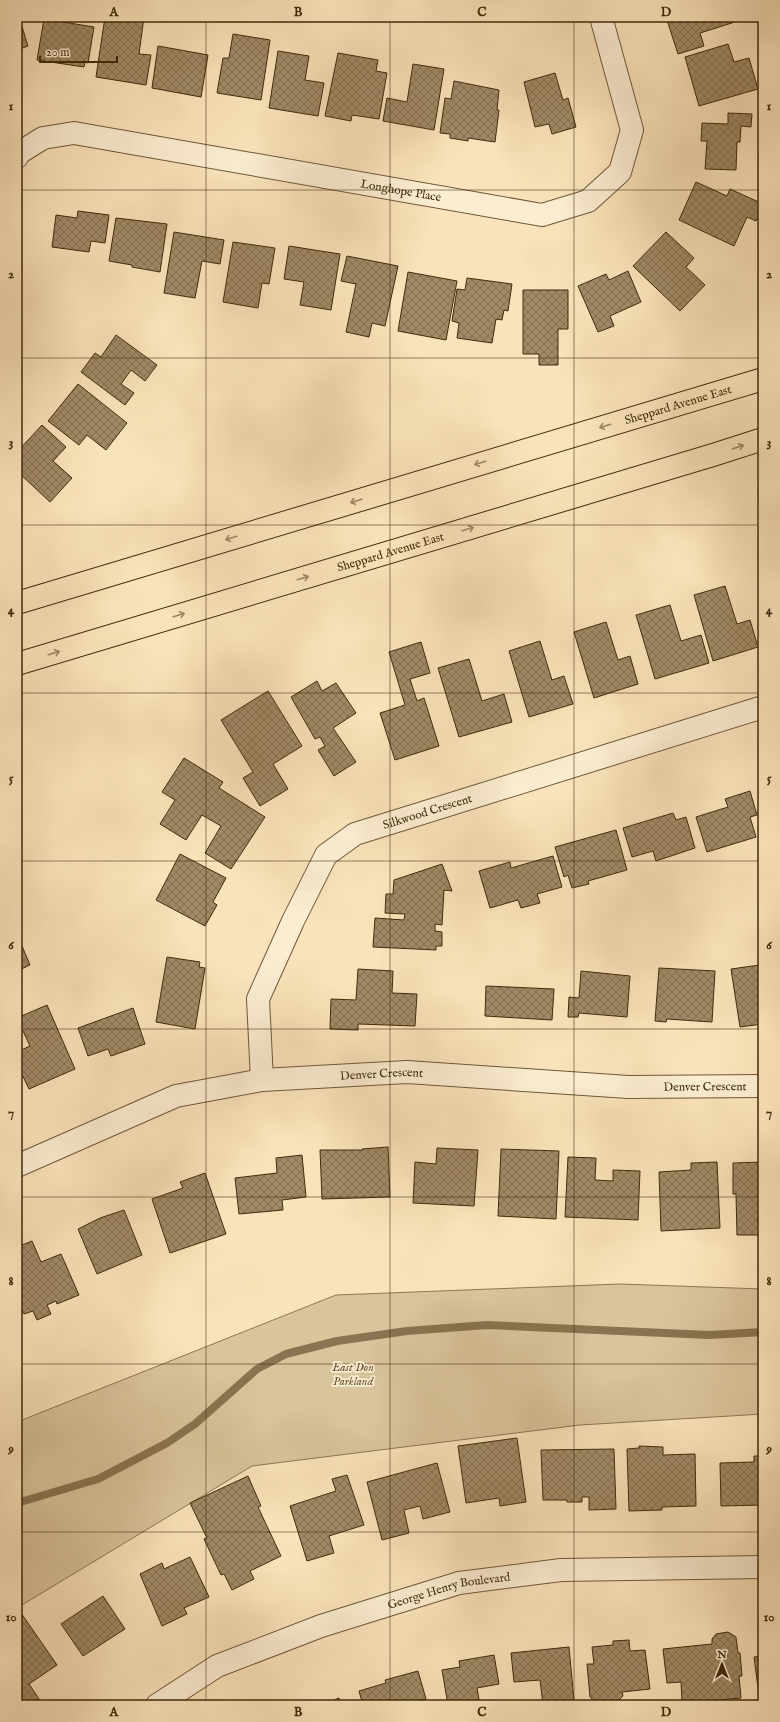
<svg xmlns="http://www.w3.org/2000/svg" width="780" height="1722" font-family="'IM FELL English',serif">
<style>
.park{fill:#dac49c;stroke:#8c7754}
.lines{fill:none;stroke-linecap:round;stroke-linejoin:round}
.stream{stroke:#897350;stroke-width:8}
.building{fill:url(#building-cross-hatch);stroke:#3f2a0b}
.minor-casing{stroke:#6e5837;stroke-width:24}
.major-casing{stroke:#3f2a0b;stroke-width:24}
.minor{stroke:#fcedd2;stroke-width:22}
.major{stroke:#fae3ba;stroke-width:22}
.oneway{stroke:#9c8662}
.grid{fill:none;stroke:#3f2a0b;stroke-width:1;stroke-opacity:0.55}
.labels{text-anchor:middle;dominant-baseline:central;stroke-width:3.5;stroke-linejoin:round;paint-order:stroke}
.street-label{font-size:12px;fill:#3f2a0b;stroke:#fcedd2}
.park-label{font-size:12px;font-style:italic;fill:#66502f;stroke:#fcedd2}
.neatline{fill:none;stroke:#3f2a0b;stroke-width:1.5}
.grid-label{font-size:13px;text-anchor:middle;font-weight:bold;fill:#3f2a0b}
</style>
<defs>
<pattern id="building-cross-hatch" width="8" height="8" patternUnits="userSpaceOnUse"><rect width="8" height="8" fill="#a08a66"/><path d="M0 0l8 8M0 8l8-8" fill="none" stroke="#847152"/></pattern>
</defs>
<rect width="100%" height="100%" fill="#fae3ba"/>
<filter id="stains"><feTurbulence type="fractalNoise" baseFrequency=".005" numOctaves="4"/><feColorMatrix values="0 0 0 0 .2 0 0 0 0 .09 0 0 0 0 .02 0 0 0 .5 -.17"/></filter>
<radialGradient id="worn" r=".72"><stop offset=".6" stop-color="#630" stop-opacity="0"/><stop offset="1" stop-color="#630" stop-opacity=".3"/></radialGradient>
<path class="park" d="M620,1284L763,1289V1414L580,1425L252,1466L17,1608V1422L336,1295Z"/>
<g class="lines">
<path class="stream" d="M17,1503L98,1479L167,1443L195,1424L257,1369L286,1354L337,1341L407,1331L487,1325L709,1335L763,1332"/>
</g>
<g class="building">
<path d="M19,17L28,46L17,50V18Z"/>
<path d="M105,17H144L139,54L151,55L146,85L96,77Z"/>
<path d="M666,17H733L735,22L700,33L704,46L678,54Z"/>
<path d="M44,19L94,27L88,63L85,62L84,67L37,60Z"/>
<path d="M233,34L270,40L261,100L217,93L223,58H229Z"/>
<path d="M728,44L734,62L749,58L758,89L699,106L685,57Z"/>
<path d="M158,46L208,55L201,97L152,88Z"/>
<path d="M278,51L309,56L305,80L324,83L318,116L269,108Z"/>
<path d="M338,53L378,60L376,71L387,73L379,119L352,115L351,121L325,116Z"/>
<path d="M413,64L444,69L434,130L383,121L387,98L407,102Z"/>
<path d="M555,73L563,100L568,98L576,127L552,134L549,124L535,127L524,82Z"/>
<path d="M454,81L499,90L497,110H499L495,142L468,138V141L450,138V134L440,133L445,98L451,99Z"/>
<path d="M728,113L752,114L751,127L741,126L740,142H737L736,170L705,169L707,141H701L702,123L728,124Z"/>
<path d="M696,182L727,196L730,189L763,204L756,221L747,217L734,246L679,220Z"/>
<path d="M78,211L109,215L105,243L91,241L89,252L52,247L56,215L77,218Z"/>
<path d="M116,218L167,224L160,272L132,267V265L109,261Z"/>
<path d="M174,232L224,240L220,264L202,261L195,298L164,293Z"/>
<path d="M666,232L694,258L686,267L705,285L680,311L633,266Z"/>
<path d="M233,242L275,248L269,284L262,283L258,308L223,302Z"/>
<path d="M289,246L340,254L331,310L300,305L304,282L284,279Z"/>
<path d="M347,256L398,266L385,326L372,323L369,337L346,332L356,284L341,281Z"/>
<path d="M628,271L641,302L610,316L614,326L598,332L578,286L606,274L609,280Z"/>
<path d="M408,272L457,281L446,340L398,331Z"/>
<path d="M467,278L512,284L508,311L504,310L502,320L496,319L492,343L457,338L459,323L452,321L457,289L465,290Z"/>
<path d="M523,290H568V329H558V365H539V354H523Z"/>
<path d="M116,335L157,365L145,381L131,370L121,384L134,393L125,405L81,372L95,353L101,357Z"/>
<path d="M78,384L127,423L106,450L87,435L79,445L48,421Z"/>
<path d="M42,425L66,447L53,461L72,478L50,502L17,471V452Z"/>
<path d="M725,586L737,624L750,620L758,647L713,661L694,595Z"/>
<path d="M670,605L681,641L701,635L709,663L655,679L636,615Z"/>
<path d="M606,622L618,660L630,656L638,684L594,698L574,632Z"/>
<path d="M540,641L552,680L564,676L573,704L529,717L509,651Z"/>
<path d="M421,642L430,673L410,679L417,701L424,698L439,746L395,760L380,713L405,705L389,652Z"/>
<path d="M469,659L482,701L504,694L512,722L459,737L438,668Z"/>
<path d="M317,681L322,691L336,683L356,713L333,728L356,762L334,776L318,750L325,746L320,737L315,739L291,697Z"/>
<path d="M268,691L302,746L273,764L288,789L260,806L243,778L253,772L221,720Z"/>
<path d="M184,758L223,782L219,788L265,817L231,869L205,853L221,826L202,815L186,840L160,824L175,800L162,792Z"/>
<path d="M750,791L757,815L750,817L756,837L707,852L696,817L728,807L725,799Z"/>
<path d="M673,813L676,820L686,817L695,848L656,861L653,851L632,857L623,828Z"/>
<path d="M616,830L627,870L588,881L589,884L572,888L568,875L564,877L555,847Z"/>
<path d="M180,854L226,878L213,902L217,905L205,926L156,900Z"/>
<path d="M553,856L562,887L537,894L540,903L521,908L518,900L490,908L479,871L510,862L511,868Z"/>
<path d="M442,864L452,891L444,890L442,925L435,924V931L442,932V946H436V950L373,947L375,918L404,920L405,914L385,913L386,894H393L394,880Z"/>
<path d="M17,934L30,965L17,971Z"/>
<path d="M167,957L200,962L199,967L205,968L195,1029L156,1022Z"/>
<path d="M760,965V968L763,967V1024L740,1027L731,969Z"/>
<path d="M659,968L715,971L712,1022L667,1019L666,1022L655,1021Z"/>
<path d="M358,969L393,971L392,993L417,994L415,1026L358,1024V1030L330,1029L331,999L356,1000Z"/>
<path d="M581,971L630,976L627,1017L579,1013L578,1017H568L569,997L579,998Z"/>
<path d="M486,986L554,989L552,1020L485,1016Z"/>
<path d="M47,1005L75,1069L29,1089L17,1064V1052L30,1046L17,1018Z"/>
<path d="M133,1008L145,1044L111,1056L108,1049L88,1056L78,1028Z"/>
<path d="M388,1147L390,1197L322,1199L320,1150H363L362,1149Z"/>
<path d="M437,1148L478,1150L474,1206L413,1203L415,1162L436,1164Z"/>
<path d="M501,1149L559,1151L556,1219L498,1216Z"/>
<path d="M302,1155L306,1197L282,1200L283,1210L239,1214L235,1178L277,1173L276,1158Z"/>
<path d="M568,1157L596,1158L595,1180L613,1181V1170L640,1171L638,1220L565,1217Z"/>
<path d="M717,1162L720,1228L661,1231L659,1172L691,1170V1163Z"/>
<path d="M763,1162V1217H758L759,1235H737L736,1194H733V1163Z"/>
<path d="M205,1173L226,1234L170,1253L152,1199L183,1188L180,1182Z"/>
<path d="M124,1210L142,1255L97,1274L78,1229L100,1218Z"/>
<path d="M32,1241L41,1262L61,1254L79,1295L57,1304L56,1301L47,1305L51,1314L37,1320L33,1311L24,1314L17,1299V1247Z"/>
<path d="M517,1438L526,1502L500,1506L499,1498L466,1503L458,1446Z"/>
<path d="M639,1446L663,1447V1455L695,1454L696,1506L662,1507V1510L629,1511L627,1449L639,1448Z"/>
<path d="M614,1449L616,1509L589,1510V1497H582V1502H567V1500H543L541,1450Z"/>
<path d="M754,1456H763V1505L721,1506L720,1463L754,1462Z"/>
<path d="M437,1463L450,1512L423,1519L420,1506L404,1510L409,1533L382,1540L367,1482Z"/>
<path d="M347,1475L364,1525L329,1536L334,1553L307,1561L290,1506L336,1491L332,1479Z"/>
<path d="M248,1476L261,1506L258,1507L281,1556L250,1571L254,1579L232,1590L224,1574L221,1575L204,1539L207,1538L190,1503Z"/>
<path d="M190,1557L209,1597L184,1608L187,1614L162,1626L140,1574L162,1563L164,1569Z"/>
<path d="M103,1596L125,1629L83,1656L61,1624Z"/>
<path d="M19,1610L57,1665L29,1684L43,1705H17V1612Z"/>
<path d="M728,1632L736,1637L738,1653H740L742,1676H739L741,1698L695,1702V1700L682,1701L681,1682L667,1683L663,1649L712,1644V1639L716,1634Z"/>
<path d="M629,1640L630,1651L645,1650L650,1689L622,1692L623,1696L615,1704L599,1705L590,1697L587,1664H594L592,1647L613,1645V1641Z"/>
<path d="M569,1647L574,1701L543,1705L540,1680L514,1682L511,1653Z"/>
<path d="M494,1655L499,1684L477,1688L480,1705H448L442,1670L460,1667L459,1661Z"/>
<path d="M763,1656V1695H759L754,1657Z"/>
<path d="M418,1671L426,1699L415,1701L416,1705H363L359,1691L386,1683L385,1680Z"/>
<path d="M339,1698L341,1705H321Z"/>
</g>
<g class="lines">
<defs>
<g id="minor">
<path id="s1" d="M17,157L19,153L43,138L74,133L542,215L588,201L620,172L632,130L601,17"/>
<path id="s2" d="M262,1080L258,999L293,921L326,855L355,834L763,707"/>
<path id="s3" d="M17,1166L176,1096L262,1080L407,1072L628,1087L763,1086"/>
<path id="s4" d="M157,1705L217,1666L321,1626L459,1583L561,1570L763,1567"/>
</g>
<g id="major">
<path id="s5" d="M17,603L763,379"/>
<path id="s6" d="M17,664L713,455L763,439"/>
</g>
</defs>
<use href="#minor" class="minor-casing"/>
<use href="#major" class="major-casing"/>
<use href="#minor" class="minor"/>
<use href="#major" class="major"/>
</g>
<defs><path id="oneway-shaft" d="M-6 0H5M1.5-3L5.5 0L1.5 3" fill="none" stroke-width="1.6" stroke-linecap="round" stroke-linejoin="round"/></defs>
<g class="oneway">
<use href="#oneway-shaft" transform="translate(605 426) rotate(163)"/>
<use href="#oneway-shaft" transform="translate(738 447) rotate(-19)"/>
<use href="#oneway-shaft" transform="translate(480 463) rotate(163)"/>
<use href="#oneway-shaft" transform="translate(356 501) rotate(163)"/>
<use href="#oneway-shaft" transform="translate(468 529) rotate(-17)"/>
<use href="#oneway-shaft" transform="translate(231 538) rotate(163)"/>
<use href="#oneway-shaft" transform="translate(303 578) rotate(-17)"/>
<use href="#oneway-shaft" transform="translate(179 615) rotate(-17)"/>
<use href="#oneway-shaft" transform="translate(54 653) rotate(-17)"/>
</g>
<path class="grid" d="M206,17V1705M390,17V1705M574,17V1705M17,190H763M17,358H763M17,525H763M17,693H763M17,861H763M17,1029H763M17,1197H763M17,1364H763M17,1532H763"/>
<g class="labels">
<g class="street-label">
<text stroke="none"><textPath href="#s1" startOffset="396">Longhope Place</textPath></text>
<text stroke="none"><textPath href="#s5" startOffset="690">Sheppard Avenue East</textPath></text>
<text stroke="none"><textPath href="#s6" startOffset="390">Sheppard Avenue East</textPath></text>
<text stroke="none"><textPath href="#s2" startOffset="352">Silkwood Crescent</textPath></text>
<text stroke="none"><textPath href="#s3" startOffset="381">Denver Crescent</textPath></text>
<text stroke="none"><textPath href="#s3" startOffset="705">Denver Crescent</textPath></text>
<text stroke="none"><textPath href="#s4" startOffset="316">George Henry Boulevard</textPath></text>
</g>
<g class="park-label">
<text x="353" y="1367">East Don<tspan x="353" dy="14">Parkland</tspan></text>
</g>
</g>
<rect width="780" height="1722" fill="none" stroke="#fae3ba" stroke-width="44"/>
<g transform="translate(722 1664)" stroke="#fcedd2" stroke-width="3" paint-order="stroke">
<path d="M0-3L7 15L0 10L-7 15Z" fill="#3f2a0b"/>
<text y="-6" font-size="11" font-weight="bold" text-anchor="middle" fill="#3f2a0b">N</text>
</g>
<path d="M40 56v6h77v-6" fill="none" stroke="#3f2a0b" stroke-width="2"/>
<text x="46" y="56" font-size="12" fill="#3f2a0b" stroke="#fcedd2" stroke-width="3" paint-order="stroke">20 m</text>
<rect x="22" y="22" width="736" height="1678" class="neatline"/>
<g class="grid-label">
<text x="114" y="16">A</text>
<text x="298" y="16">B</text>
<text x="482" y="16">C</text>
<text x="666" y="16">D</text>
<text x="11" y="110">1</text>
<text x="769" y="110">1</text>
<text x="11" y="278">2</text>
<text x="769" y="278">2</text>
<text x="11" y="446">3</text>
<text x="769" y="446">3</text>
<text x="11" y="614">4</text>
<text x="769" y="614">4</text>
<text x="11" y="782">5</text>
<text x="769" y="782">5</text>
<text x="11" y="949">6</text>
<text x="769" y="949">6</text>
<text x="11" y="1117">7</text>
<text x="769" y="1117">7</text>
<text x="11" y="1285">8</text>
<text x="769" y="1285">8</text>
<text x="11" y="1453">9</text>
<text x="769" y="1453">9</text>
<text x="11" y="1621">10</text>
<text x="769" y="1621">10</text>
<text x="114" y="1716">A</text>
<text x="298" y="1716">B</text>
<text x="482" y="1716">C</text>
<text x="666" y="1716">D</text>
</g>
<rect width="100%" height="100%" filter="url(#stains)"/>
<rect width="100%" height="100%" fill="url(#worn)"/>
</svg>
